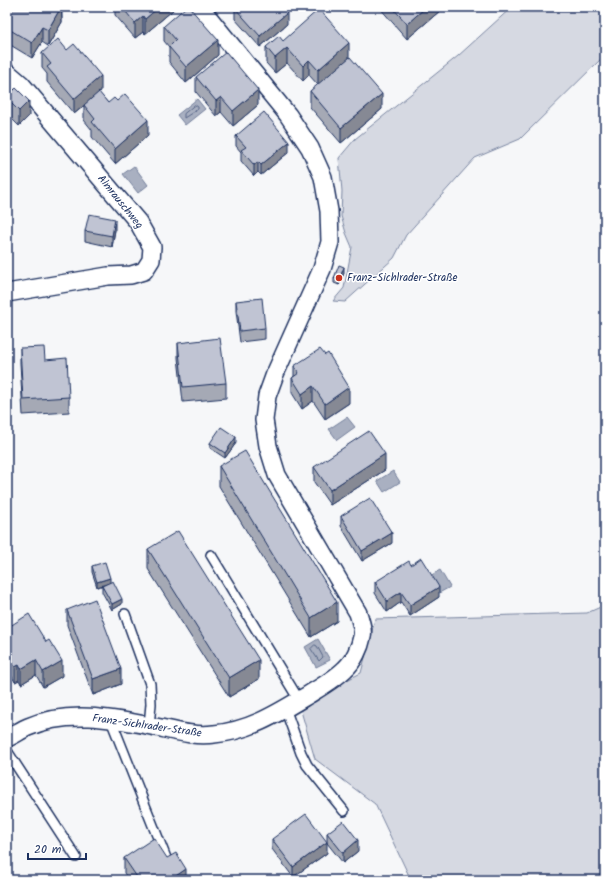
<svg xmlns="http://www.w3.org/2000/svg" width="612" height="887" font-family="Kalam,sans-serif">
<style>
.green{fill:#d6d9e2;stroke:#7884a0}
.water{fill:#a9b0c1;stroke:#707c99}
.lines{fill:none;stroke-linecap:round;stroke-linejoin:round}
.shore{stroke:#546386;stroke-width:1}
.lane-casing{stroke:#1b2f5e;stroke-width:12}
.street-casing{stroke:#1b2f5e;stroke-width:20}
.lane{stroke:#fff;stroke-width:9}
.street{stroke:#fff;stroke-width:17}
.wall{fill:#a5a9b5;stroke:#1b2f5e}
.shaded-wall{fill:#868994;stroke:#1b2f5e}
.building{fill:#c0c4d3;stroke:#1b2f5e}
.poi-dot{fill:#c8321e;stroke:#fff;stroke-width:1.5}
.labels{text-anchor:middle;dominant-baseline:central;stroke-width:3;stroke-linejoin:round;paint-order:stroke}
.street-label{font-size:11px;fill:#1b2f5e;stroke:#fff}
.poi-label{font-size:11px;fill:#1b2f5e;stroke:#fff;text-anchor:start}
</style>
<rect width="100%" height="100%" fill="#f6f7f9"/>
<filter id="ink" filterUnits="userSpaceOnUse"><feTurbulence type="fractalNoise" baseFrequency=".025" numOctaves="2"/><feDisplacementMap in="SourceGraphic" scale="8" xChannelSelector="R" yChannelSelector="G"/><feConvolveMatrix kernelMatrix="1 2 1 2 8 2 1 2 1" color-interpolation-filters="sRGB"/></filter>
<g filter="url(#ink)">
<g class="green">
<path d="M512,7H605V55L520,139L475,158L406,235L394,258L345,302L333,301L344,288L352,247L346,233L341,216L342,191L339,158L355,139L458,56Z"/>
<path d="M605,605V880H411L375,804L315,759L299,704L361,673L375,619L587,613Z"/>
</g>
<g class="water">
<path d="M197,99L205,109L185,125L177,115Z"/>
<path d="M134,166L148,185L138,193L123,174Z"/>
<path d="M347,417L355,427L337,440L329,429Z"/>
<path d="M393,471L400,482L384,492L377,481Z"/>
<path d="M440,570L450,587L439,593L430,576Z"/>
<path d="M318,639L330,660L316,667L305,647Z"/>
</g>
<g class="lines">
<g class="shore">
<path d="M195,105L198,107V109L184,118V114Z"/>
<path d="M315,645L317,646L323,657L319,661L311,649Z"/>
</g>
<defs>
<g id="lane">
<path d="M211,555L299,700"/>
<path d="M125,614L150,684L151,704L149,726"/>
<path d="M285,708L301,753L307,765L344,811"/>
<path d="M111,720L166,858"/>
<path d="M7,751L76,857"/>
</g>
<g id="street">
<path d="M7,72L21,84L138,222L152,247L151,260L144,271L131,275L108,276L7,293"/>
<path d="M7,738C14,735 21,730 28,727C67,710 111,718 151,726C172,730 193,737 214,734C250,731 278,713 308,695C321,687 335,679 345,669C354,661 360,647 362,637C364,630 360,620 358,613L277,475L268,446L264,420L267,396L275,374L322,269L330,242L329,211L323,177L310,148L288,115L200,7"/>
</g>
</defs>
<use href="#lane" class="lane-casing"/>
<use href="#street" class="street-casing"/>
<use href="#lane" class="lane"/>
<use href="#street" class="street"/>
</g>
<g class="wall">
<path d="M7,7H62V22L48,46L42,42L32,58L7,43Z"/>
<path d="M115,7H173V10L145,34L143,32L135,38L115,15Z"/>
<path d="M379,7H441V10L407,39Z"/>
<path d="M235,8L287,24L260,47L235,19Z"/>
<path d="M164,26L218,55L186,83L169,62V47L164,41Z"/>
<path d="M283,41L349,58L382,109L341,143L310,107V91L318,85L309,75L303,81L287,63L275,73L266,63V47Z"/>
<path d="M42,53L101,91L99,93L108,103L148,135L115,164L92,137V130L84,120V106L74,114L47,82V74L42,68Z"/>
<path d="M196,77L258,105L233,126L221,112L216,116L196,92Z"/>
<path d="M7,89L29,116L19,126L9,116Z"/>
<path d="M236,136L289,152L261,175L258,172L254,176L241,161V152L236,146Z"/>
<path d="M115,230L112,247L85,241V231Z"/>
<path d="M344,273L339,285L334,283V278Z"/>
<path d="M236,301L265,328V339L240,342L236,311Z"/>
<path d="M178,343L226,383V398L183,402L178,358Z"/>
<path d="M20,348L45,360L69,397V412L23,415L20,363Z"/>
<path d="M294,366L349,403L325,419L313,401L302,409L292,393V378L294,376Z"/>
<path d="M210,443H236L225,458L210,448Z"/>
<path d="M219,466L337,621L311,637L219,486Z"/>
<path d="M314,467L385,470L330,505L314,482Z"/>
<path d="M341,516L392,543L362,561L341,526Z"/>
<path d="M148,549L259,679L229,697L148,569Z"/>
<path d="M411,565L439,597L410,616L401,602L387,612L375,593V582Z"/>
<path d="M92,566L110,582L122,604L112,610L102,592V586L107,584L97,587L92,572Z"/>
<path d="M67,610L121,684L93,695L67,625Z"/>
<path d="M7,628L62,676L43,687L36,675L21,684L19,680L15,682L7,668Z"/>
<path d="M327,833L358,851L343,863L327,843Z"/>
<path d="M272,839L327,853L293,877L272,849Z"/>
<path d="M124,858L186,880H129L124,873Z"/>
</g>
<g class="shaded-wall">
<path d="M7,7H11L7,14Z"/>
<path d="M61,7L62,22L48,46V30Z"/>
<path d="M159,7H173V10L145,34V19Z"/>
<path d="M426,7H441V10L407,39V24Z"/>
<path d="M287,13V24L260,47V36Z"/>
<path d="M143,16V32L135,38V23Z"/>
<path d="M42,27V42L32,58V43Z"/>
<path d="M218,40V55L186,83V67Z"/>
<path d="M349,43V59L318,85V70Z"/>
<path d="M287,48V63L275,73V58Z"/>
<path d="M309,60V75L303,81V66Z"/>
<path d="M101,76V91L74,114V99Z"/>
<path d="M258,90V105L233,126V111Z"/>
<path d="M382,94V109L341,143V128Z"/>
<path d="M221,97V112L216,116V101Z"/>
<path d="M9,101V116L7,118V103Z"/>
<path d="M29,101V116L19,126V111Z"/>
<path d="M148,120V135L115,164V149Z"/>
<path d="M289,142V152L261,175V165Z"/>
<path d="M258,162V172L254,176V165Z"/>
<path d="M115,219V230L112,247V236Z"/>
<path d="M344,267V273L339,285V280Z"/>
<path d="M313,386V401L302,409V394Z"/>
<path d="M349,387V403L325,419V404Z"/>
<path d="M236,437V443L225,458V453Z"/>
<path d="M385,454V470L330,505V490Z"/>
<path d="M392,533V543L362,561V551Z"/>
<path d="M110,578V583L97,587V582Z"/>
<path d="M439,587V597L410,616V605Z"/>
<path d="M401,592V602L387,612V601Z"/>
<path d="M122,599V604L112,610V604Z"/>
<path d="M337,602V621L311,637V618Z"/>
<path d="M36,660V675L21,684V669Z"/>
<path d="M259,660V679L229,697V678Z"/>
<path d="M62,661V676L43,687V672Z"/>
<path d="M19,665V680L15,682V667Z"/>
<path d="M121,669V684L93,695V679Z"/>
<path d="M358,840V851L343,863V853Z"/>
<path d="M327,842V853L293,877V867Z"/>
<path d="M186,869V880H170Z"/>
</g>
<g class="building">
<path d="M11,7H61L48,30L42,27L32,43L7,28V13Z"/>
<path d="M122,7H159L145,19L143,16L135,23Z"/>
<path d="M186,7H189L218,40L186,67L169,47L176,40L164,26Z"/>
<path d="M237,7H281L287,13L260,36L235,8Z"/>
<path d="M392,7H426L407,24Z"/>
<path d="M319,9L349,43L318,70L309,60L303,66L287,48L275,58L266,47L279,36L283,41Z"/>
<path d="M58,39L67,50L74,44L101,76L74,99L47,67L51,64L42,53Z"/>
<path d="M226,52L258,90L233,111L221,97L216,101L196,77Z"/>
<path d="M350,57L382,94L341,128L310,91Z"/>
<path d="M16,88L29,101L19,111L9,101L7,103V89L11,93Z"/>
<path d="M99,92L108,103L114,98L117,101L125,94L148,120L115,149L92,122L95,119L84,105Z"/>
<path d="M264,112L289,142L261,165L258,162L254,165L241,150L246,147L236,136Z"/>
<path d="M89,214L115,219L112,236L85,231Z"/>
<path d="M339,265L344,267L339,280L334,278Z"/>
<path d="M262,298L265,328L240,331L236,301Z"/>
<path d="M220,338L226,383L183,387L178,343Z"/>
<path d="M44,347L45,360L67,358L69,397L23,400L20,348Z"/>
<path d="M320,349L325,355L328,353L349,387L325,404L313,386L302,394L292,378L299,373L294,366Z"/>
<path d="M221,427L236,437L225,453L210,443Z"/>
<path d="M369,431L385,454L330,490L314,467Z"/>
<path d="M245,451L337,602L311,618L219,466Z"/>
<path d="M370,498L392,533L362,551L341,516Z"/>
<path d="M178,531L259,660L229,678L148,549Z"/>
<path d="M421,558L439,587L410,605L401,592L387,601L375,582L409,561L411,565Z"/>
<path d="M105,562L110,578L97,582L92,566Z"/>
<path d="M113,581L122,599L112,604L102,586Z"/>
<path d="M95,599L121,669L93,679L67,610Z"/>
<path d="M29,614L46,642L49,640L62,661L43,672L36,660L21,669L19,665L15,667L7,653V628Z"/>
<path d="M306,814L327,842L293,867L272,839Z"/>
<path d="M343,821L358,840L343,853L327,833Z"/>
<path d="M154,838L167,858L176,853L186,869L170,880H139L124,858Z"/>
<path d="M373,877L376,880H370Z"/>
</g>
</g>
<circle class="poi-dot" cx="339" cy="278" r="4"/>
<g class="labels">
<g class="street-label">
<text transform="translate(120 202) rotate(51)">Almrauschweg</text>
<text transform="translate(147 726) rotate(8)">Franz-Sichlrader-Straße</text>
</g>
<g class="poi-label">
<text x="347" y="278">Franz-Sichlrader-Straße</text>
</g>
</g>
<rect width="612" height="887" fill="none" stroke="#fff" stroke-width="24"/>
<rect x="12" y="12" width="588" height="863" fill="none" stroke="#1b2f5e" stroke-width="1.5" filter="url(#ink)"/>
<path d="M28 853v6h58v-6" fill="none" stroke="#1b2f5e" stroke-width="2"/>
<text x="34" y="853" font-size="12" fill="#1b2f5e" stroke="#ffffff" stroke-width="3" paint-order="stroke">20 m</text>
</svg>
